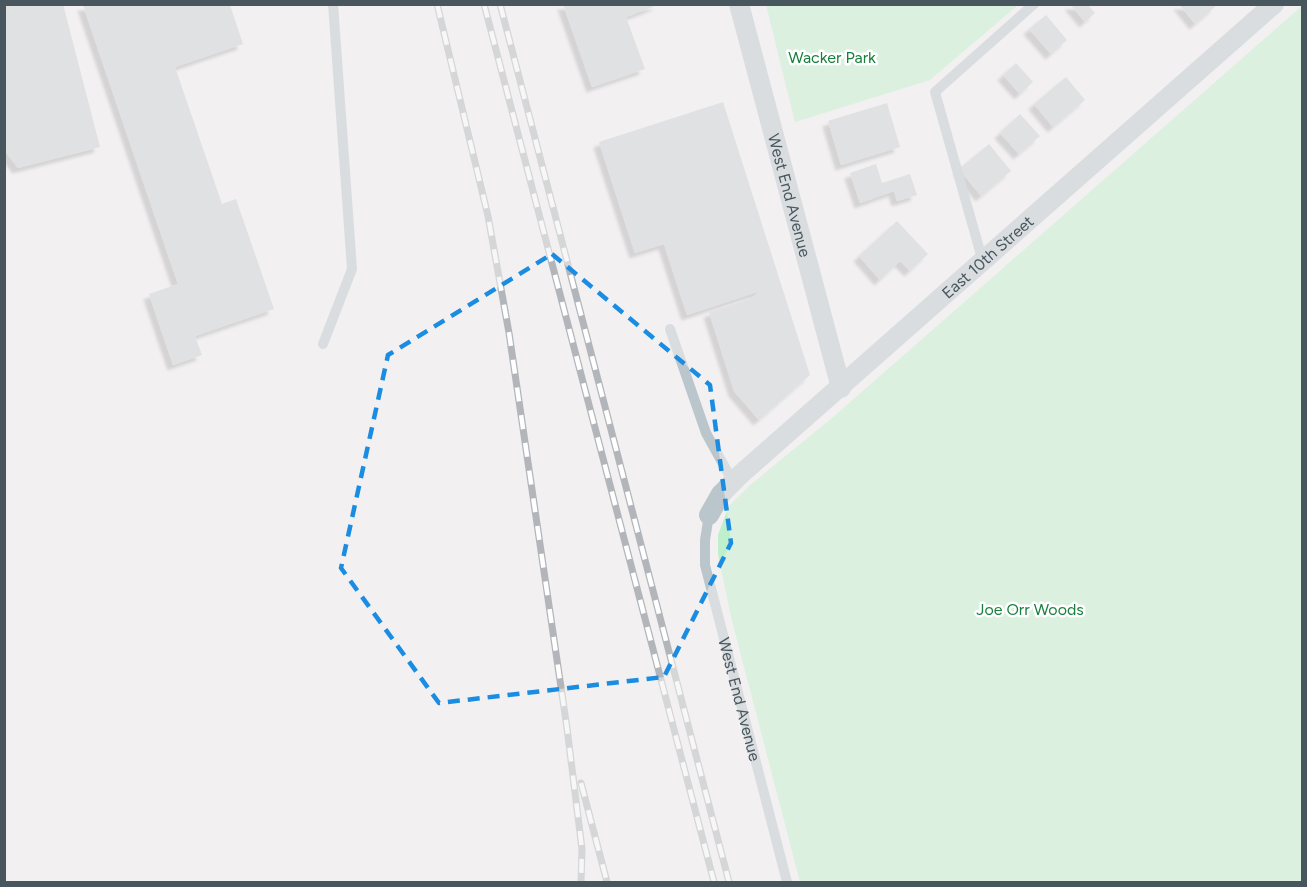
<svg xmlns="http://www.w3.org/2000/svg" width="1307" height="887" font-family="Figtree,sans-serif">
<style>
.green{fill:#bfefcb}
.building{fill:#caced2;filter:url(#shadow)}
.lines{fill:none;stroke-linecap:round;stroke-linejoin:round}
.service{stroke:#bbc6cc;stroke-width:10}
.minor{stroke:#bbc6cc;stroke-width:20}
.rail-casing{stroke:#b2b6ba;stroke-width:7}
.rail{stroke:#fff;stroke-width:4.5;stroke-dasharray:14;stroke-linecap:butt}
.marked{fill:none;stroke:#1a8de2;stroke-width:4.5;stroke-dasharray:12 8;stroke-linejoin:round}
.labels{text-anchor:middle;dominant-baseline:central;stroke-width:5;stroke-linejoin:round;paint-order:stroke}
.park-label{font-size:16px;fill:#187f3d;stroke:#fff}
.street-label{font-size:16px;fill:#48565d;stroke:#fff}
</style>
<defs>
<filter id="shadow"><feDropShadow dx="-5.5" dy="5.5" stdDeviation="1.5" flood-color="#0004"/></filter>
</defs>
<rect width="100%" height="100%" fill="#f2f0f0"/>
<g class="green">
<path d="M766,5V4L1018,5L930,80L795,122Z"/>
<path d="M1302,6V882H800L731,617L718,554V535L729,506L749,486L832,418Z"/>
</g>
<g class="building">
<path d="M5,4H63L100,147L18,168L5,151Z"/>
<path d="M563,4H660L626,17L645,69L592,87Z"/>
<path d="M1070,4H1087L1095,13L1085,22Z"/>
<path d="M1179,4H1215L1216,6L1195,24Z"/>
<path d="M83,5H230L243,44L175,67L222,204L236,199L274,309L195,336L202,355L173,365L149,294L178,284Z"/>
<path d="M1046,15L1067,40L1051,54L1029,29Z"/>
<path d="M1016,63L1033,82L1020,94L1003,75Z"/>
<path d="M1066,77L1085,100L1053,127L1034,104Z"/>
<path d="M723,102L810,375L759,420L734,391L709,312L752,298L760,291L687,315L664,244L635,253L599,142Z"/>
<path d="M887,103L900,147L841,165L828,121Z"/>
<path d="M1020,114L1040,136L1019,154L1000,133Z"/>
<path d="M989,144L1011,171L981,196L959,169Z"/>
<path d="M876,164L882,183L910,174L917,195L897,201L894,191L860,203L850,173Z"/>
<path d="M897,221L928,254L910,271L900,261L880,280L859,256Z"/>
</g>
<g class="lines">
<g class="service">
<path d="M983,262L935,92L1034,4"/>
<path d="M670,329L706,433L733,482"/>
<path d="M323,344L352,269L333,4"/>
<path id="s1" d="M709,515L705,540V565L787,882"/>
</g>
<g class="minor">
<path id="s2" d="M739,4L841,388"/>
<path id="s3" d="M709,515L721,494L741,474L1274,4"/>
</g>
<defs>
<g id="rail">
<path d="M437,4L488,216L509,333L567,728L582,849L581,882"/>
<path d="M484,4L714,882"/>
<path d="M500,4L729,882"/>
<path d="M581,783L607,882"/>
</g>
</defs>
<use href="#rail" class="rail-casing"/>
<use href="#rail" class="rail"/>
</g>
<path d="M0 0H1307V887H0ZM552,254L710,385L731,543L664,677L439,703L341,568L388,355Z" fill="#f2f0f0" fill-opacity=".55" fill-rule="evenodd"/>
<path class="marked" d="M552,254L710,385L731,543L664,677L439,703L341,568L388,355Z"/>
<g class="labels">
<g class="park-label">
<text x="832" y="57">Wacker Park</text>
<text x="1030" y="609">Joe Orr Woods</text>
</g>
<g class="street-label">
<text stroke="none"><textPath href="#s2" startOffset="198">West End Avenue</textPath></text>
<text stroke="none"><textPath href="#s3" startOffset="381">East 10th Street</textPath></text>
<text stroke="none"><textPath href="#s1" startOffset="189">West End Avenue</textPath></text>
</g>
</g>
<rect width="1307" height="887" fill="none" stroke="#48565d" stroke-width="12"/>
</svg>
